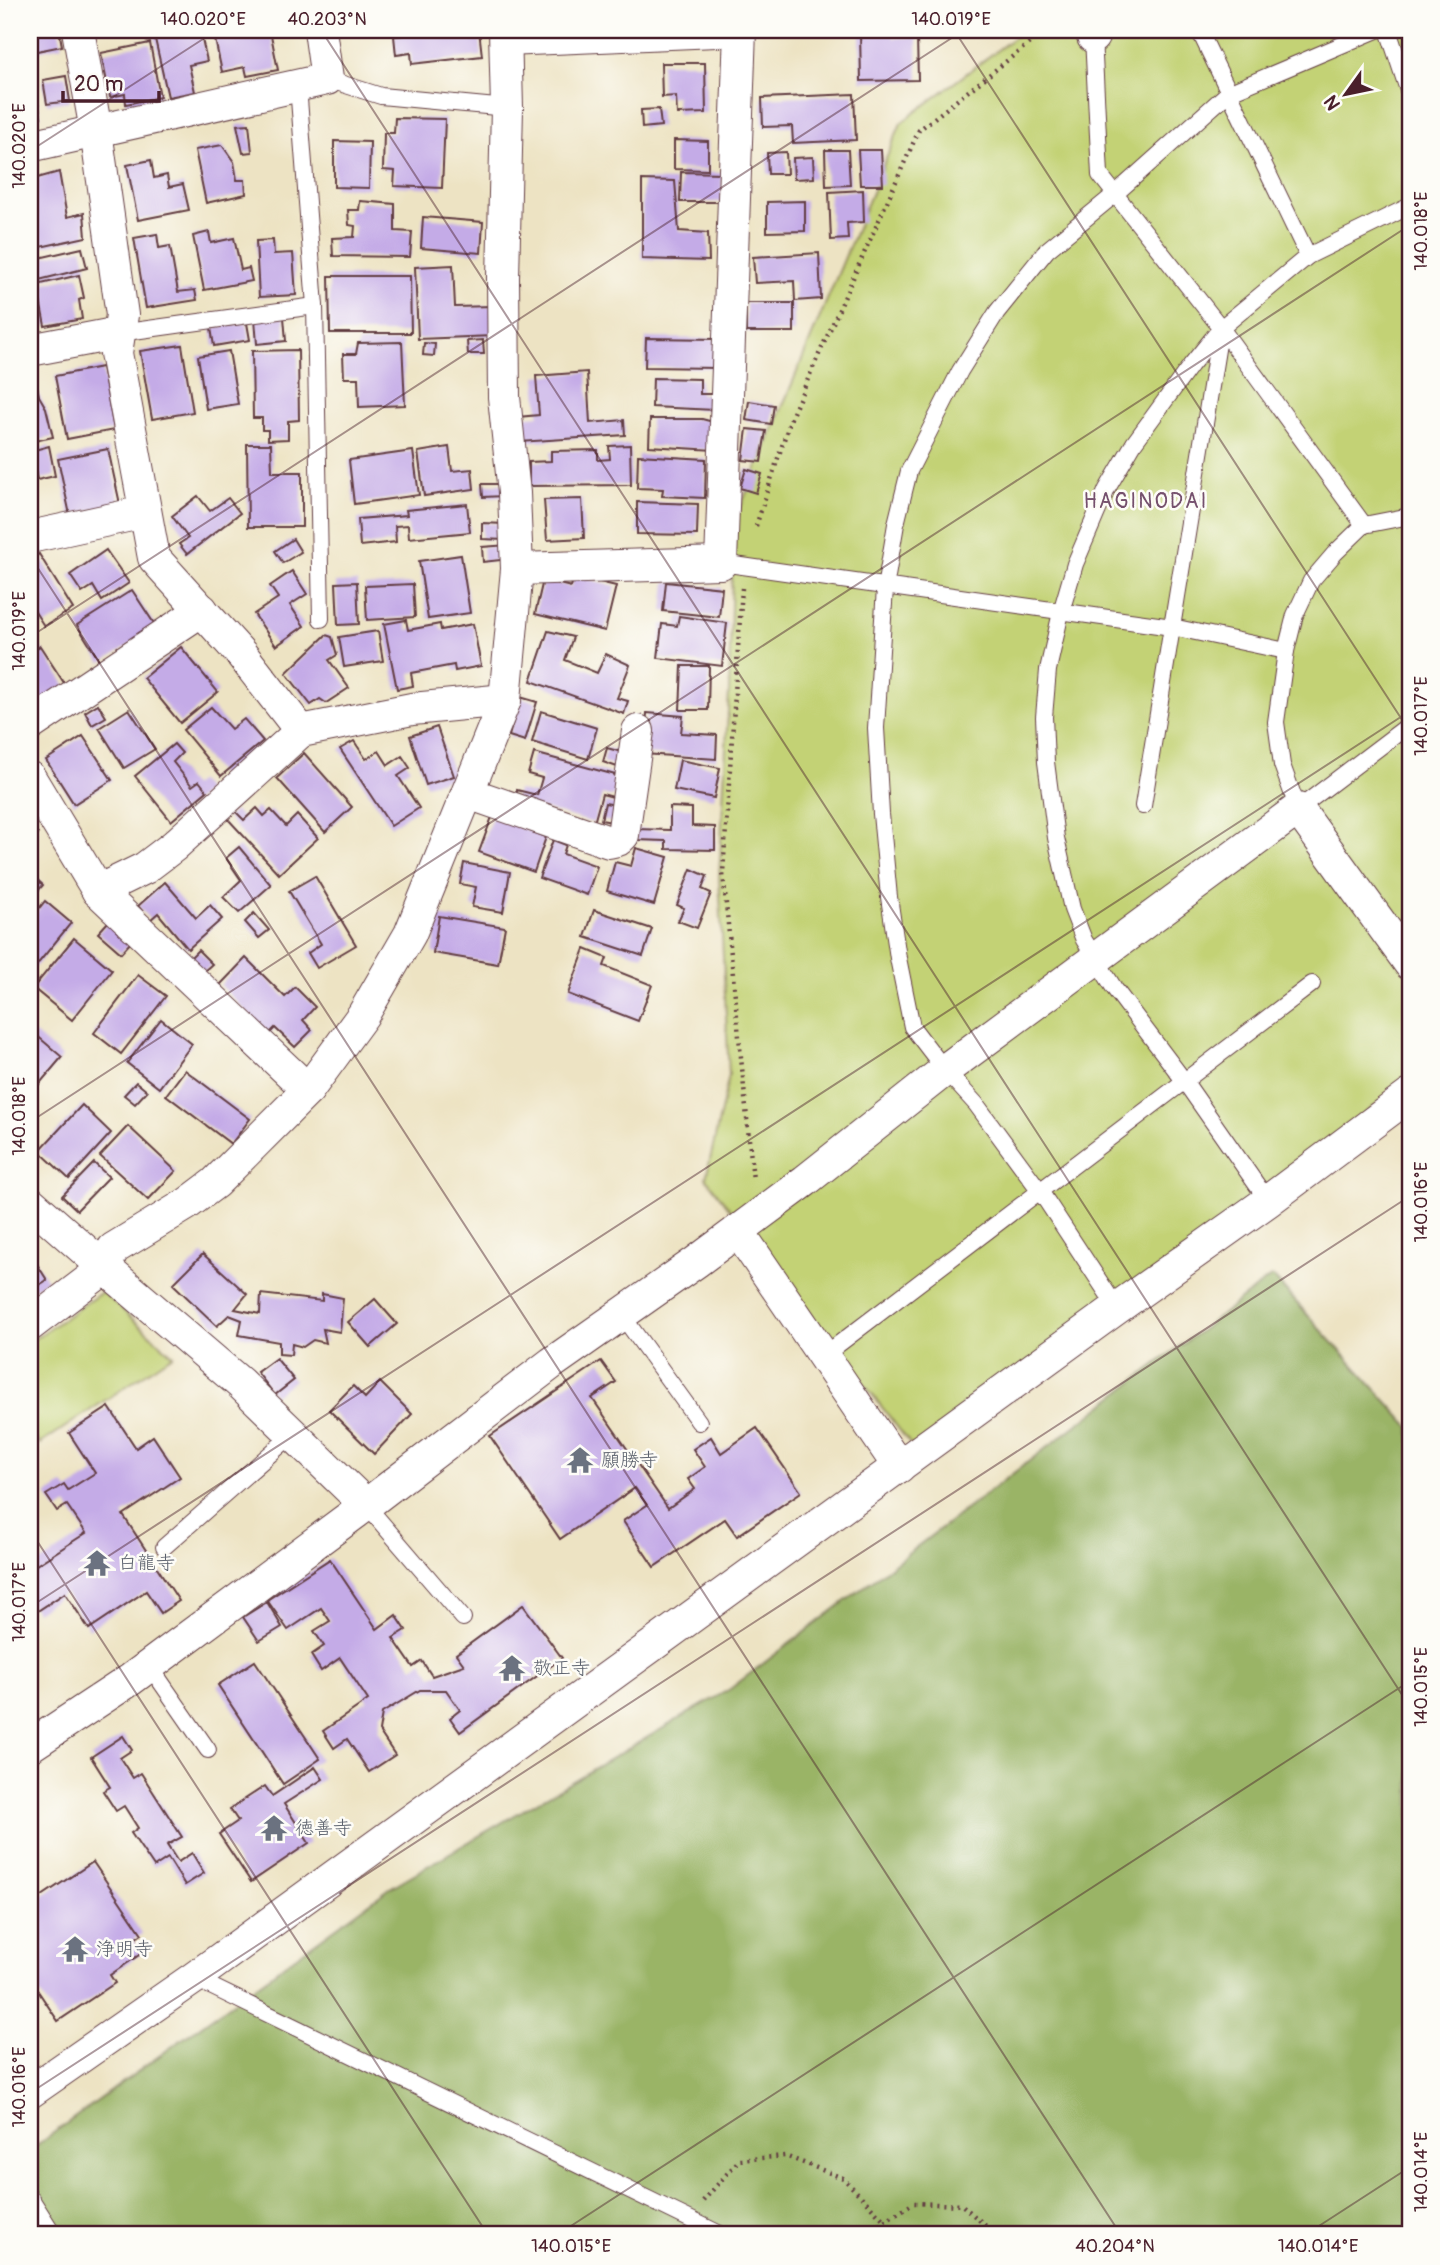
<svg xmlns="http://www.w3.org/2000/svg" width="1440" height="2265" font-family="Pangolin,'Klee One',sans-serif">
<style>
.green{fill:#c3d274;stroke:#867850;stroke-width:2}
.forest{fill:#9ab466;stroke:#726a48;stroke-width:2}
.building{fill:#c4abe7}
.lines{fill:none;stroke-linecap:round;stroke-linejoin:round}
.service-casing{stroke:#623c42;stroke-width:18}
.minor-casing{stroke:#623c42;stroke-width:34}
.path{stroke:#623c42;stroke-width:4.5;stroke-dasharray:2 5;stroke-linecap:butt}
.service{stroke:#fff;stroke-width:16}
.minor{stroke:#fff;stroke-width:32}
.ticks{fill:none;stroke:#4a1f2b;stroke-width:2;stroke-opacity:0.45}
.labels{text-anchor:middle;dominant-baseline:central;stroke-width:5;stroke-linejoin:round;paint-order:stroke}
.worship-label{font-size:19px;fill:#5b616d;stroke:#fdfcf7;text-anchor:start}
.neighbourhood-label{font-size:21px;letter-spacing:2px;fill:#75506d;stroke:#fdfcf7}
.neatline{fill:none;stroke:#4a1f2b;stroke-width:2.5}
.ticks-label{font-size:18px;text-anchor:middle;fill:#4a1f2b}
</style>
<rect width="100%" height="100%" fill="#fdfcf7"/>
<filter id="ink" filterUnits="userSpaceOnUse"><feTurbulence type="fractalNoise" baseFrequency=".0143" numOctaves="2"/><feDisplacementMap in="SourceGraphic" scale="14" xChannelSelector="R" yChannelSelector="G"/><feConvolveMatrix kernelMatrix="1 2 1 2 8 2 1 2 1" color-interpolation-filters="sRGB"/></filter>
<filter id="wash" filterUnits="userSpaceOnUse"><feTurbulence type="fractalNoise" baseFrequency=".00686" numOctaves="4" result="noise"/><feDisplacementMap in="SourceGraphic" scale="28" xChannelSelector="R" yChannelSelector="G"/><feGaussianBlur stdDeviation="1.57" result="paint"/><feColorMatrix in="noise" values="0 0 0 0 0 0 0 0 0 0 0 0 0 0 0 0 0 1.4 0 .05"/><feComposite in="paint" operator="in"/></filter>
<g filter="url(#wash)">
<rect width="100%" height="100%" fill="#ede3c3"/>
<g class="green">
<path d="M1024,30H1410V1079L918,1454L706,1178L729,1075L719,877L729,692L733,525L901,123Z"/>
<path d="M102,1292L173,1355L40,1444L30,1430V1342Z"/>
</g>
<path class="forest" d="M1272,1276L1410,1427V2235H30V2150L390,1888L730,1689Z"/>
<g id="blocks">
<g class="building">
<path d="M30,30H59L62,46L32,52Z"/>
<path d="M153,30H200L207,61L189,65L195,92L168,97Z"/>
<path d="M213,30H270L278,70L247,76L245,67L222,72Z"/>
<path d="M450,30H479L482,56L412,64L411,53L396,55L394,36Z"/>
<path d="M893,31L894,38L917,37L918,80L861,81L860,32Z"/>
<path d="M150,43L160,97L126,104L125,94L110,97L101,53Z"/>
<path d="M661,63H705L706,113L677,114L676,96L662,97Z"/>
<path d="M66,76L70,101L47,104L43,80Z"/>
<path d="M35,91L41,117L30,119V92Z"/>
<path d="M854,94L856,140L793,143L792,126L763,127L762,98Z"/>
<path d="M659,109L661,126L642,128L641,110Z"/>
<path d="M395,118L445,119L442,188L394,186L395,171L383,170L384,133H394Z"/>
<path d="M249,124L252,152L243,153L237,125Z"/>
<path d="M674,140L708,141V170L674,169Z"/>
<path d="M334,141L370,142L369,188L334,187Z"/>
<path d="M222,145L234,162L237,180H245L246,194L206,203L195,150Z"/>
<path d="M825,150H848L850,185L826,186Z"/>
<path d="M858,150H881L883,185H860Z"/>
<path d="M786,152L787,174H768L767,153Z"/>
<path d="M813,157L814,178L794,179L793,158Z"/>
<path d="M151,160L154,178L167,175L169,187L183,184L189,210L138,220L127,165Z"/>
<path d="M59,172L67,217L84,213L86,237L31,249L30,232L37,230L30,180Z"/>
<path d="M681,172L722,173V202H680Z"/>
<path d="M642,180L675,181L679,231L708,233L709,261L642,259Z"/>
<path d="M863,190L864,222L847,223L848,239L831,240L829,192Z"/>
<path d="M360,201L395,204V231L412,232L410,257L333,256L332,238L354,237L355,226L349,225L348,210H359Z"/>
<path d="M805,201V231L767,232V202Z"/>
<path d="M423,217L483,222L481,253L421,248Z"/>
<path d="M209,232L211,243L234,238L241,270L249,268L252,281L204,290L193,236Z"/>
<path d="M157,234L159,248L170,246L178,292L195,290L197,300L146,308L134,238Z"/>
<path d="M273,240L274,254L293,253L296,295L259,297L256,241Z"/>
<path d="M82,248L87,268L31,282L30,260Z"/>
<path d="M819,253L821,299L795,301L794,281L755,283L753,257Z"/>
<path d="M453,265L455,307L492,306L493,336L418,339L415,267Z"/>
<path d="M79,275L84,298L79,300L82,319L45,326L37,285Z"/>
<path d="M329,276H410L411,333H330Z"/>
<rect x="746" y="303" width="48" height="29"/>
<path d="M284,317L286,341L257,344L255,319Z"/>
<path d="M247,323L250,340L214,346L211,328Z"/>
<path d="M646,338L719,339V368L645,367Z"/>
<path d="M483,340L484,354H468L467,341Z"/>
<path d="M402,342L405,405L359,407L358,378H344L343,354H356L358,343Z"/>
<path d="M424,343L435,344L434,356L423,355Z"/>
<path d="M182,345L193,412L152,419L140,351Z"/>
<path d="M298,350L299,420L288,421V439L268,440V430H262V418H253L252,351Z"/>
<path d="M229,351L238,404L206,409L198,356Z"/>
<path d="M102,367L114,430L67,439L55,376Z"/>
<path d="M34,372L39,396L46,408L53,437L30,442V373Z"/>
<path d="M587,372L590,423L624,420L625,435L519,442L518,417L539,415L536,376Z"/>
<path d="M653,378L700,379V394H716L715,410L652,407Z"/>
<path d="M749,401L774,405L771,424L746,420Z"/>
<path d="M650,419H702L717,423L714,450L649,446Z"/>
<path d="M747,429L766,431L761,462L743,460Z"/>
<path d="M247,444H271L272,472H302V527H248Z"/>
<path d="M630,445L631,485L529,486V462L551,461V451L598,450V460L610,459L609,446Z"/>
<path d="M49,446L55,476L37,480L31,451Z"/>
<path d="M449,447L452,471L472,469L474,489L424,496L418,452Z"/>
<path d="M108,449L120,504L70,515L58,459Z"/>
<path d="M413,451L419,495L354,504L349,460Z"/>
<path d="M638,455L706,459L705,498L662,496L663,489L637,488Z"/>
<path d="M746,469L762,474L756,493L740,488Z"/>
<path d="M482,484H503L504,496L483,497Z"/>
<path d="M198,496L210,511L228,498L240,513L187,554L179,544L188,538L172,516Z"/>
<path d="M582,499L584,538L547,540L544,500Z"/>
<path d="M637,502L698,504L697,535L637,534Z"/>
<path d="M467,504L470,532L409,538L408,525L395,526L396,542L360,546L358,519L407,515L406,510Z"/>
<path d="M482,523L505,524V540L482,539Z"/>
<path d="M293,539L301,552L283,563L275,551Z"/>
<path d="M508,545L509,559L483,562L482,547Z"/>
<path d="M106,550L129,583L102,601L93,586L82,593L70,575Z"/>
<path d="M39,554L73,609L44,626L30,604V560Z"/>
<path d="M461,555L470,613L428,619L419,561Z"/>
<path d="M292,571L307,594L290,605L304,626L276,646L254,614L278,598L270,586Z"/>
<path d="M574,576L616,586L605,631L535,614L543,580L571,587Z"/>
<path d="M357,582L359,624L338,625L336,583Z"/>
<path d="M666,582L722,588L719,617L663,611Z"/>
<path d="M413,584L415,617L367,620L365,586Z"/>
<path d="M132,590L157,628L101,663L77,625Z"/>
<path d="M679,616L727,623L722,666L658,658L662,624L677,626Z"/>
<path d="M406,620L408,630L440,624L441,630L473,624L481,666L455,671L454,665L411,673L413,686L397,689L384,624Z"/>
<path d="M378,631L383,661L344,667L339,637Z"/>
<path d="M548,631L573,637L565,660L597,673L606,654L630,665L617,698L628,701L624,714L531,681Z"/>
<path d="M326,635L332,637L337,655L329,660L349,688L326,703L320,699L311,705L286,673Z"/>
<path d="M40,646L68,689L30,709V661L32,660L30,653Z"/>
<path d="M181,647L218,692L180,723L143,678Z"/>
<path d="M682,666H709L708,710H680Z"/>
<path d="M520,697L537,702L525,741L509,736Z"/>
<path d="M98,704L106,717L92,725L85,712Z"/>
<path d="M211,707L231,729L244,719L263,741L221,776L183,730Z"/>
<path d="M129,709L155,749L124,768L99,728Z"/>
<path d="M541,711L597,728L588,759L532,742Z"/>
<path d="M647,713L683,716L681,733L717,735L716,759L644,754Z"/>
<path d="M437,727L454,776L426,785L410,736Z"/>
<path d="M83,736L112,780L74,804L46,760Z"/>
<path d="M354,741L366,759L379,751L388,765L402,756L410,768L398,776L419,808L391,826L340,749Z"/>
<path d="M174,744L182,753L173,762L192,786L199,781L207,791L171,821L135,776Z"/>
<path d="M607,748L625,753L620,768L603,762Z"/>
<path d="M304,753L352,807L325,832L277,778Z"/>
<path d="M534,753L619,776L613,797L602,794L594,823L515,801L517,790L537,795L542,778L528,774Z"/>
<path d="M680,760L720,768L714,798L674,790Z"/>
<path d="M605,803L616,805L612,822L601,820Z"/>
<path d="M670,807L692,808V826L715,827V850L666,849V841L636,840V829L670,830Z"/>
<path d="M257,808L264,816L271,810L286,826L297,815L318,838L279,874L227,818L235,811L244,820Z"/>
<path d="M492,817L546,837L534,872L479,852Z"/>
<path d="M30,820L38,834L30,839Z"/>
<path d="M553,840L566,845L563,854L597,866L587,895L539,878Z"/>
<path d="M239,847L271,885L239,913L223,897L241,880L226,858Z"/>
<path d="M636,848L668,857L654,905L607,891L615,862L631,866Z"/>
<path d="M464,863L510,872L503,912L472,907L476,887L460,884Z"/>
<path d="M691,869L707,876L702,889L711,893L697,928L678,921L684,908L677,905Z"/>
<path d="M32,875L43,885L30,900V877Z"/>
<path d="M315,876L356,945L317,968L308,953L321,944L289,891Z"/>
<path d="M165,882L196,918L210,905L222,919L188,949L158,913L150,920L138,906Z"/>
<path d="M45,901L71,923L32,971L30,969V920Z"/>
<path d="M594,910L652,929L643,956L585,937Z"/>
<path d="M254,913L269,930L259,938L245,922Z"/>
<path d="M439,916L505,927L498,964L433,953Z"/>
<path d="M109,921L131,942L121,953L98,933Z"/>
<path d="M74,938L112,970L72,1020L33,988Z"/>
<path d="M585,949L607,958L604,966L652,985L638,1021L568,994Z"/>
<path d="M198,950L212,964L203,972L190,958Z"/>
<path d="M246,958L285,997L295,987L315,1007L303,1020L312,1030L295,1047L275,1028L269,1034L220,985Z"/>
<path d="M138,975L166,996L121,1054L94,1033Z"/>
<path d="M161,1019L192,1044L159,1088L127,1063Z"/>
<path d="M35,1034L62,1057L30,1095V1040Z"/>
<path d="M185,1070L250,1119L231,1144L166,1095Z"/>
<path d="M136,1082L147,1091L135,1104L124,1095Z"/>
<path d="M82,1105L111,1133L69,1179L39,1151Z"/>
<path d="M128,1126L176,1171L148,1200L100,1156Z"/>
<path d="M94,1163L109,1177L77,1210L62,1196Z"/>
<path d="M203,1254L247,1294L235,1309L260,1314L261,1294L322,1301V1294L343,1298L340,1332L323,1329L326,1343L313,1340L303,1347L292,1344L291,1355L279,1354V1342L239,1335L242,1320L229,1315L217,1326L173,1284Z"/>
<path d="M35,1261L47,1280L30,1291V1265Z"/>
<path d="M375,1299L397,1324L370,1347L348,1322Z"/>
<path d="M276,1358L294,1380L275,1395L257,1372Z"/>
<path d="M601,1361L616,1382L592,1398L668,1508L695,1489L688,1479L705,1467L693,1449L711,1437L721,1453L757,1428L801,1492L737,1536L725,1519L654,1567L623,1521L647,1505L635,1488L560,1539L490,1436Z"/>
<path d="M380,1382L412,1414L374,1454L329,1410L353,1386L365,1398Z"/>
<path d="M109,1407L136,1448L153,1436L180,1477L123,1515L179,1601L161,1613L146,1591L89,1629L65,1593L36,1612L30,1602V1569L86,1533L67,1505L57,1511L46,1495L64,1484L68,1490L95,1473L69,1433Z"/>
<path d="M330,1559L377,1629L396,1615L406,1630L393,1638L413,1667L422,1661L432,1676L464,1665L456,1654L523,1605L562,1658L460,1732L450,1718L460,1710L446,1690H420L382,1713L379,1731L395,1755L369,1772L347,1739L334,1748L323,1731L368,1700L340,1658L321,1671L311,1655L324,1646L314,1631L330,1621L321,1608L288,1630L267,1600Z"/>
<path d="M267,1602L282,1627L259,1641L243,1617Z"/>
<path d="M255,1661L320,1759L283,1784L218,1685Z"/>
<path d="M123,1736L132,1750L120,1758L133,1778L141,1773L182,1837L167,1845L178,1862L192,1853L204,1873L185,1885L168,1858L154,1867L131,1833L138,1828L124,1806L116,1811L103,1791L110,1787L91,1757Z"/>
<path d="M315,1767L323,1779L284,1804L309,1843L251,1882L219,1834L238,1821L230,1809L265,1786L272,1796Z"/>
<path d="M93,1862L142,1934L133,1940L142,1953L110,1975L115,1983L58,2021L30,1979V1904Z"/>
</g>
</g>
</g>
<g filter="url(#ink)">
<use href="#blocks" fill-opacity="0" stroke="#623c42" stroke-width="2"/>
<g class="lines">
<defs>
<g id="service">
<path d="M1199,30L1308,256"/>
<path d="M1388,30L1410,96"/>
<path d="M1093,37L1100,175L1221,328L1364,525"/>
<path d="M327,79L381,96L507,108"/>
<path d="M298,86L315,306L321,619"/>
<path d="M119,333L315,306"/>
<path d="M1410,516L1364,525L1335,553L1311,581L1295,615L1286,651L1276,722L1282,765L1298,809L1410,724"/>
<path d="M721,563L1172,627L1286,651"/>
<path d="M1143,806L1220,331"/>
<path d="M1268,1201L1185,1082L1114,988L1084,940L1072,909L1056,838L1046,762L1044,717L1048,670L1061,612L1075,564L1107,489L1134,443L1191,365L1221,328L1308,256L1410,206"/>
<path d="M1117,1308L1040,1191L976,1104L945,1070L912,1027L898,958L889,897L881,814L876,728L885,588L896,524L909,471L960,371L997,312L1047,250L1114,195L1228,93L1377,30"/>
<path d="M621,1314L699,1422"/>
<path d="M823,1356L1312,984"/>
<path d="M366,1505L463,1618"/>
<path d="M164,1547L293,1434"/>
<path d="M149,1665L208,1750"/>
<path d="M194,1978L722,2235"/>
<path d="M30,2197L54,2235"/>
</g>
<g id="minor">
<path d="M78,30L96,131L122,315L116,353L154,558L242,655L301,731"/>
<path d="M1092,30L1093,37"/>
<path d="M506,40L740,30L721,563L517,569"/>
<path d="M30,146L327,79L320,30"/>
<path d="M30,350L119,333"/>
<path d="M30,537L145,512"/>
<path d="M30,725L202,610"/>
<path d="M30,778L98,891L145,868L174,846L301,731L412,709L505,700"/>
<path d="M468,793L609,842L618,840L623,835L638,731"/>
<path d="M98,891L308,1090"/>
<path d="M30,1202L105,1268L240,1383L366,1505"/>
<path d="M738,1231L899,1467"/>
<path d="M30,1325L105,1268L113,1249L187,1204L215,1183L308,1090L363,1015L410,934L505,700L517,569L514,493L504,397L503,278L507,108L505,30"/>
<path d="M30,1746L130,1680L366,1505L552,1363L696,1262L805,1181L945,1070L1298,809L1410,964"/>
<path d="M30,2092L194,1978L1117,1308L1268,1201L1410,1095"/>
</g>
</defs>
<use href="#service" class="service-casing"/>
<use href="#minor" class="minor-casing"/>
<g class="path">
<path d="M756,526L792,415L919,130L1046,30"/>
<path d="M742,588L723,873L753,1180"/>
<path d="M703,2201L739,2160L785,2156L843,2178L885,2221"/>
<path d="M870,2235L874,2227L914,2203L962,2205L996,2235"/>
</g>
<use href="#service" class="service"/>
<use href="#minor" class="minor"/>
</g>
</g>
<path class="ticks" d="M321,30L1410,1707M954,30L1410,732M30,151L217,30M30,556L1121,2235M30,637L964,30M30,1122L1410,225M30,1530L488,2235M30,1607L1410,711M30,2093L1410,1196M557,2235L1410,1681M1305,2235L1410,2167"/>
<defs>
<symbol id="temple-bare" viewBox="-9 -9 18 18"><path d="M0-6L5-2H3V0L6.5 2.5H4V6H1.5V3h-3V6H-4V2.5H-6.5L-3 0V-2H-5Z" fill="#6b7280" stroke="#fdfcf7" stroke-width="2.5" paint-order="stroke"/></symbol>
</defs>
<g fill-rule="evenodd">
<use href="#temple-bare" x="561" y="1441" width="38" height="38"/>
<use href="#temple-bare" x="78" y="1544" width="38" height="38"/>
<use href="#temple-bare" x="493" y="1649" width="38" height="38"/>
<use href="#temple-bare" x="255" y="1809" width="38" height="38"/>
<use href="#temple-bare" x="56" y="1930" width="38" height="38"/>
</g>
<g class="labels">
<g class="worship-label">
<text x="601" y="1460">願勝寺</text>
<text x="118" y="1563">白龍寺</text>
<text x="533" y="1668">敬正寺</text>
<text x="295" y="1828">徳善寺</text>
<text x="96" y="1949">浄明寺</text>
</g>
<g class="neighbourhood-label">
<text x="1146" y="501">HAGINODAI</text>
</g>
</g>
<rect width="1440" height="2265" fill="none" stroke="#fdfcf7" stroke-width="77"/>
<g transform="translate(1346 94) rotate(237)" stroke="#fdfcf7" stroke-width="5" paint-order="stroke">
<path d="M0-5L12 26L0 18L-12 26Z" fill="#4a1f2b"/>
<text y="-10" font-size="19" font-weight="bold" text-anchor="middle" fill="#4a1f2b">N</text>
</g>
<path d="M63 91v10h96v-10" fill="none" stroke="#4a1f2b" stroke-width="3.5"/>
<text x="74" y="91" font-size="21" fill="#4a1f2b" stroke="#fdfcf7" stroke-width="5" paint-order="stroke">20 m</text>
<rect x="38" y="38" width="1364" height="2188" class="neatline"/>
<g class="ticks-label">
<text x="203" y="25">140.020°E</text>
<text x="327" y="25">40.203°N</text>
<text x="951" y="25">140.019°E</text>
<text transform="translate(19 146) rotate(-90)" y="6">140.020°E</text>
<text transform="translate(1421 231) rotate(-90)" y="6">140.018°E</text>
<text transform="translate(19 631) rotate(-90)" y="6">140.019°E</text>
<text transform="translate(1421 716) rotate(-90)" y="6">140.017°E</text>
<text transform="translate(19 1116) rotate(-90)" y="6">140.018°E</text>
<text transform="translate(1421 1202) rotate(-90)" y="6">140.016°E</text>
<text transform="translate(19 1602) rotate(-90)" y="6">140.017°E</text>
<text transform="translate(1421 1687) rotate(-90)" y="6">140.015°E</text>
<text transform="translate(19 2087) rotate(-90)" y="6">140.016°E</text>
<text transform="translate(1421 2172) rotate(-90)" y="6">140.014°E</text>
<text x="571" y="2252">140.015°E</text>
<text x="1115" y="2252">40.204°N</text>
<text x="1318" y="2252">140.014°E</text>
</g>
</svg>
